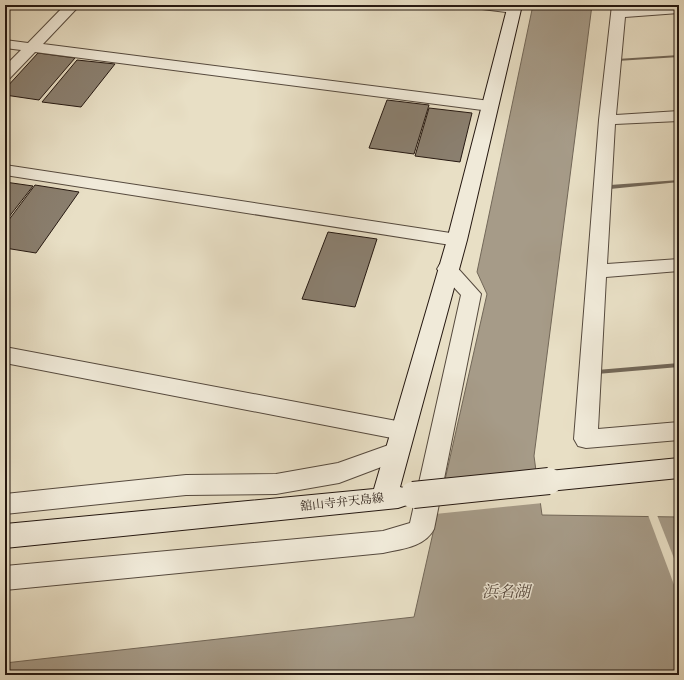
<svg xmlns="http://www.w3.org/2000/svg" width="684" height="680" font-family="'IM FELL French Canon','Noto Serif JP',serif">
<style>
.water{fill:#a69b88;stroke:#726758}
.pier{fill:#e8dfc5}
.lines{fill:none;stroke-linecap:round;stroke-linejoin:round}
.stream{fill:#726758;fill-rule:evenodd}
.building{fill:#8a7f6f;stroke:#251811}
.street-casing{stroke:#564a3e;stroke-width:2}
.secondary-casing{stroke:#251811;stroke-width:2}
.street{fill:#f0ead9;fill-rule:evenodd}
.secondary{fill:#f0ead9;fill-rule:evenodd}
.secondary-bridge-casing{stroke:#251811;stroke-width:28;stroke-linecap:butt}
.secondary-bridge{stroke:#f0ead9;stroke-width:26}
.labels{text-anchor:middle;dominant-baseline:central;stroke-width:3;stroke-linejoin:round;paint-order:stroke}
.street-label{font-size:12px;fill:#251811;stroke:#f0ead9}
.near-water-label{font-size:16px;font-style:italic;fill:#594c41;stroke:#f0ead9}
</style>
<rect width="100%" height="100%" fill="#e8dfc5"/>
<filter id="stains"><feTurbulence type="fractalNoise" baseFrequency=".005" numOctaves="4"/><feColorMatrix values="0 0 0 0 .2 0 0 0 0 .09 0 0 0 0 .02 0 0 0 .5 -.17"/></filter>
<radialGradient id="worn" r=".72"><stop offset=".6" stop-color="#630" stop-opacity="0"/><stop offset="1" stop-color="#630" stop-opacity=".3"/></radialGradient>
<path class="water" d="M533,5H592L534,456L542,515L679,517V675H5V663L414,617L487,294L477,272Z"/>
<g class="pier">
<path d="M538,471L543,503L435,514L443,479Z"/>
<path d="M648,515H657L679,571V598Z"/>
</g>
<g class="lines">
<g class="stream">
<path d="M679,55V57L617,61L615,60L617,59Z"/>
<path d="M679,180V182L610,189L607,187L610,185Z"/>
<path d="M679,363V367L597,374H595L594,372L595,370H597Z"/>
</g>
</g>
<g class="building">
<path d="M115,5H142L140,8Z"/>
<path d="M38,53L75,58L39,100L5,95V89Z"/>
<path d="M77,60L115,64L81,107L42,102Z"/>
<path d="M387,100L429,105L414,154L369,148Z"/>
<path d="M429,108L472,113L460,162L415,156Z"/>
<path d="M5,182L33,186L5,222Z"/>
<path d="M35,185L79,192L36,253L5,248V225Z"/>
<path d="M328,232L377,239L355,307L302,299Z"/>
</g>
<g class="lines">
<defs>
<g id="street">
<path d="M65,5H80L43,44L490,101L496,103L498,106L496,109L490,111L35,52L10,78L5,80V66L21,50L5,48V40L28,43Z"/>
<path d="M475,5H514L519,6L521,9L519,12L514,13L482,9L477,8Z"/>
<path d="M612,5H626L625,8L679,5V13L625,17L616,115L679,111V121L615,124L607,264L679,259V271L606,277L598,429L679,422V440L586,448L578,446L574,439L599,120Z"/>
<path d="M5,165L457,234L464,236L466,240L464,244L457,246L5,175Z"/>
<path d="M447,263L454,264L481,294L434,529C425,547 401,549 383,553L5,590V566L383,531L410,523L461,295L437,269L440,264Z"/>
<path d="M5,347L402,422L410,425L414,431L410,437L402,440L5,363Z"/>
<path d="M397,442L405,444L409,451L405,458L339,483L276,494L186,495L5,514V494L186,475L276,474L338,463Z"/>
</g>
<g id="secondary">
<path d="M508,5H522L467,240L400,487L407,489L411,497L407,505L398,508L5,548V524L374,489L447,240Z"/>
<path d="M679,458V478L549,491L540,488L536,481L540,474L549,471Z"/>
</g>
</defs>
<use href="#street" class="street-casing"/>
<use href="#secondary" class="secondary-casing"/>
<use href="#street" class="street"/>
<use href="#secondary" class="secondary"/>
<defs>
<path id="secondary-bridge" d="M413,495L549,481"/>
</defs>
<use href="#secondary-bridge" class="secondary-bridge-casing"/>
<use href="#secondary-bridge" class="secondary-bridge"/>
</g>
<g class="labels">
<g class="street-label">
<text transform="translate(342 502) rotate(-6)">舘山寺弁天島線</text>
</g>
<g class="near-water-label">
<text x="506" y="591">浜名湖</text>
</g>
</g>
<rect width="684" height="680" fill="none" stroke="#e8dfc5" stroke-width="20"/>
<rect x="6" y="6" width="672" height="668" fill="none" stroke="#251811" stroke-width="2"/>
<rect x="10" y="10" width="664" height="660" fill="none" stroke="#251811"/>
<rect width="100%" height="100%" filter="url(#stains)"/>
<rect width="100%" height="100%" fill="url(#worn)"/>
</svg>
